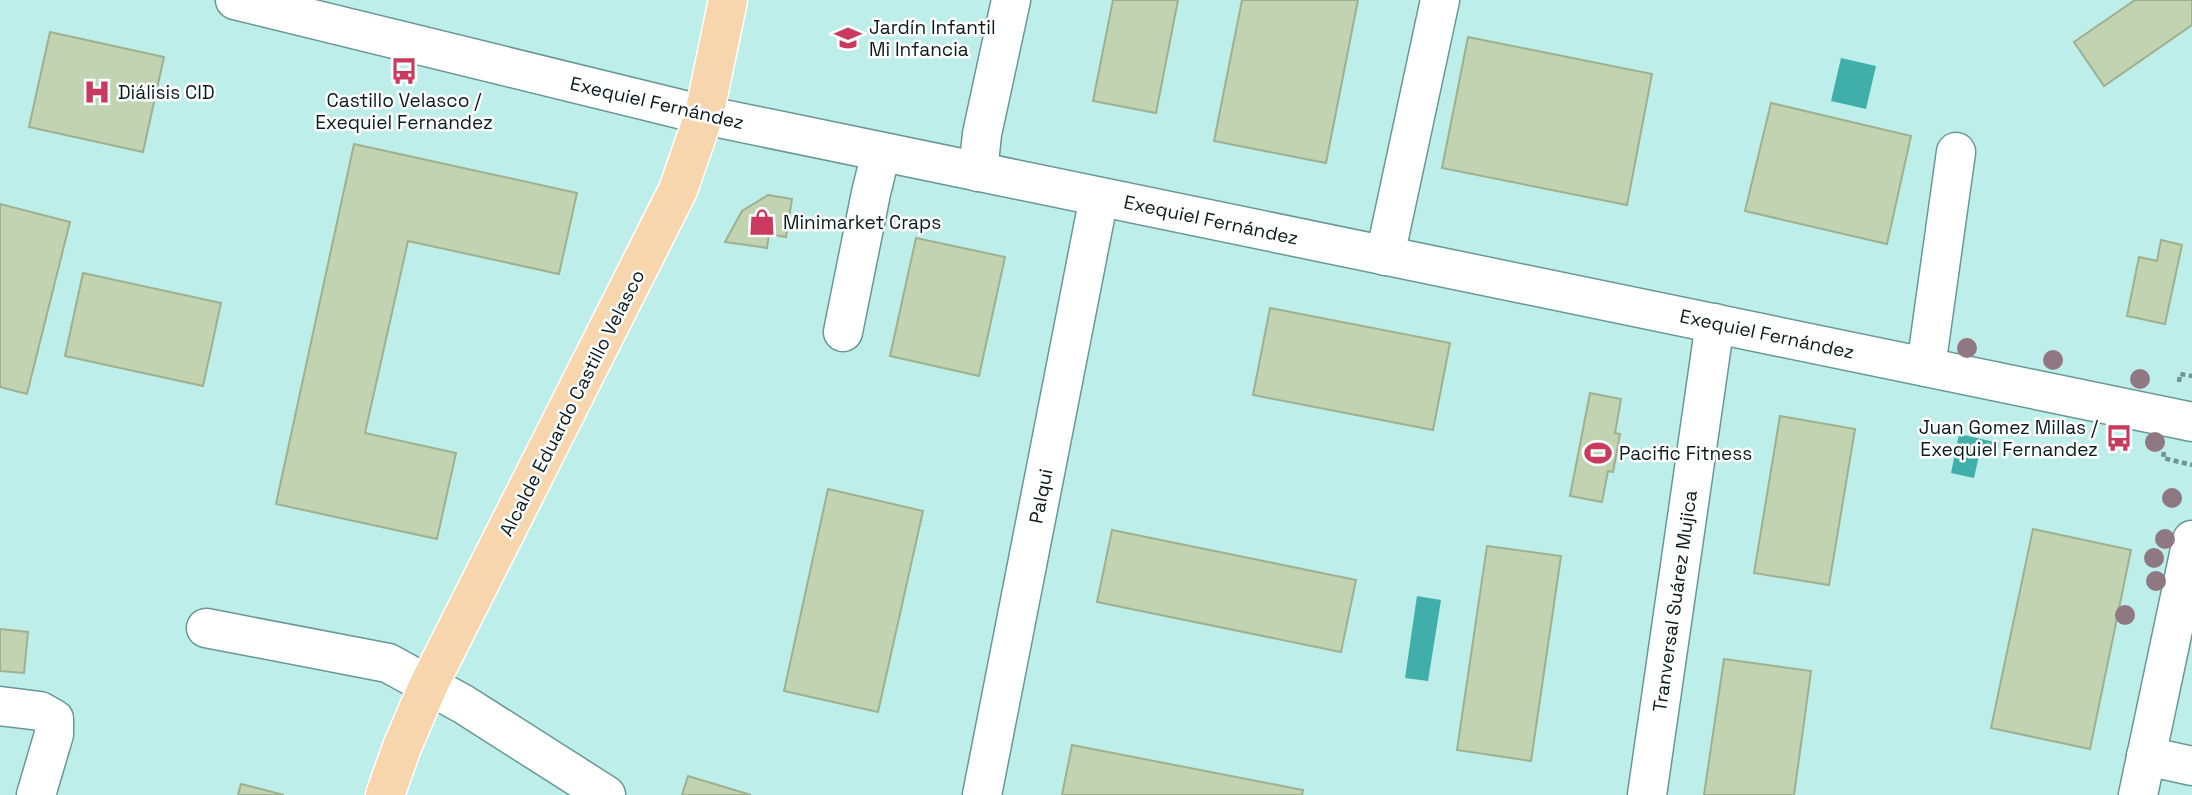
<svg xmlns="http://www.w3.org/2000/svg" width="2192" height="795" font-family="'Space Grotesk',sans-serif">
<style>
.water{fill:#41afa9}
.building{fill:#c1d3b1;stroke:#9fb08f;stroke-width:2}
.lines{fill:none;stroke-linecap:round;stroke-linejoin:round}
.minor-casing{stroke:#699894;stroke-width:41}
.major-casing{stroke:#fff;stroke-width:41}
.path{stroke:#709492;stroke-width:4.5;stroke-dasharray:5 3.5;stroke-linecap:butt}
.minor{stroke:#fff;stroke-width:38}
.major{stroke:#f8d6ad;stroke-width:38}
.tree{fill:#907882}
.labels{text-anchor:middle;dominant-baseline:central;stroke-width:5;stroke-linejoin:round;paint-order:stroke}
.poi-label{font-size:19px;fill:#091c1b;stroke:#fff;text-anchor:start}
.street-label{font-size:19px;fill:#091c1b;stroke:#fff}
</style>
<rect width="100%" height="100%" fill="#bdeeea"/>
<g class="water">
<path d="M1841,58L1876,66L1866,109L1831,101Z"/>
<path d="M1959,434L1999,443L1997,454L1980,451L1974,478L1951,473Z"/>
<path d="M1417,596L1441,600L1428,681L1405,678Z"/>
</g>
<g class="building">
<path d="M1113,0H1178L1156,113L1093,101Z"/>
<path d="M1242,0H1358L1326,163L1214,141Z"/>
<path d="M2135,0H2192V25L2104,86L2074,42Z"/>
<path d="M50,32L164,57L143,152L29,127Z"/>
<path d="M1468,37L1652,74L1627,205L1442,168Z"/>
<path d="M1771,103L1911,136L1887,244L1745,211Z"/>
<path d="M354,144L577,193L559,274L408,241L365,433L456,453L437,539L276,504Z"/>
<path d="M768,195L792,199L786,237L769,234L767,248L725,242L742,211Z"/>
<path d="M0,204L70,222L27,394L0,387Z"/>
<path d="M916,238L1005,257L979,376L890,356Z"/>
<path d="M2161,240L2182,245L2165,324L2127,316L2139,257L2157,261Z"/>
<path d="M83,273L221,303L203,386L65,356Z"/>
<path d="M1270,308L1450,343L1433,430L1253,395Z"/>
<path d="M1590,393L1621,399L1615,433L1620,434L1613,472L1608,471L1602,502L1570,496Z"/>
<path d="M1780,416L1855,429L1829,585L1754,573Z"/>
<path d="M828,489L923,511L878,712L784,691Z"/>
<path d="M2033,529L2131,550L2090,749L1991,728Z"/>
<path d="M1112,530L1356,580L1341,652L1097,602Z"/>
<path d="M1487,546L1561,556L1531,761L1457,750Z"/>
<path d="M0,629L28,632L24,673L0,671Z"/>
<path d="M1724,659L1811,671L1794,795H1704Z"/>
<path d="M1072,745L1303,790L1302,795H1062Z"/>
<path d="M688,776L751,795H682Z"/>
<path d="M241,784L284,795H238Z"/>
</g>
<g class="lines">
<defs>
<g id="minor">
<path d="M235,0L704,115L2192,422"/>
<path d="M978,172L982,134L1011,0"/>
<path d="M1385,256L1440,0"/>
<path d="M843,332L871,193L881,152"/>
<path d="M1926,367L1956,152"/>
<path d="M206,628L388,663L463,704L606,795"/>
<path d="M0,706L40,711L54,719V734L36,795"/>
<path d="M2146,756L2192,766"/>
<path d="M982,795L1099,197"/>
<path d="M1647,795L1715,323"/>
<path d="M2138,795L2192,540"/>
</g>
<path id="major" d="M385,795L402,747L429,684L678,190L704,115L728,0"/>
</defs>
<use href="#minor" class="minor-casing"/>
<use href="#major" class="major-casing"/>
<g class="path">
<path d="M2179,382L2180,374L2192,376"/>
<path d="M2164,452L2163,458L2192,465"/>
</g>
<use href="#minor" class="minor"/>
<use href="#major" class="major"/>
</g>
<g class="tree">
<circle cx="1967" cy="348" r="10"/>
<circle cx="2053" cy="360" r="10"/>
<circle cx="2140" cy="379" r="10"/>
<circle cx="2155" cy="442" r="10"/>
<circle cx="2172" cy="498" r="10"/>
<circle cx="2165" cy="539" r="10"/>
<circle cx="2154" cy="558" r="10"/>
<circle cx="2156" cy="581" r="10"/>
<circle cx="2125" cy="615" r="10"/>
</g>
<defs>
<symbol id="school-bare" viewBox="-9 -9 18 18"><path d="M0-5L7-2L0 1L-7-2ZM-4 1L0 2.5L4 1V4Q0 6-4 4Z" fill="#c93a5e" stroke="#fff" stroke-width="2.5" paint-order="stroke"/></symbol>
<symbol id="bus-bare" viewBox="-9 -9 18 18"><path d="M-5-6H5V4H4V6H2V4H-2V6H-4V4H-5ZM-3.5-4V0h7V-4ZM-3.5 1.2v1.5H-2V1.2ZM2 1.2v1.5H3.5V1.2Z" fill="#c93a5e" stroke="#fff" stroke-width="2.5" paint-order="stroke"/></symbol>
<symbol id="hospital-bare" viewBox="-9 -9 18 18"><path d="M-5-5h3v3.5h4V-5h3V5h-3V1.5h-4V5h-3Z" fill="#c93a5e" stroke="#fff" stroke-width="2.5" paint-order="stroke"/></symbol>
<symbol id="shop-bare" viewBox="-9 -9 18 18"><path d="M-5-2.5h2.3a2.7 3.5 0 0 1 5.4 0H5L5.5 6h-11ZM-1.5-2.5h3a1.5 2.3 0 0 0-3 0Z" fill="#c93a5e" stroke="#fff" stroke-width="2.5" paint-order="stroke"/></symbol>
<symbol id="stadium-bare" viewBox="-9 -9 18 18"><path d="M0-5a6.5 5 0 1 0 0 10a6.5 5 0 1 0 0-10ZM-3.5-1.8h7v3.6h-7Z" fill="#c93a5e" stroke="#fff" stroke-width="2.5" paint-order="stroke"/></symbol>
</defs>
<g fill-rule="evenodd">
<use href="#school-bare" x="829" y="19" width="38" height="38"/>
<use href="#bus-bare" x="385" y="52" width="38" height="38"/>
<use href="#hospital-bare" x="78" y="73" width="38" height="38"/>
<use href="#shop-bare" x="743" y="203" width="38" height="38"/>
<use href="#bus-bare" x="2100" y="419" width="38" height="38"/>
<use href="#stadium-bare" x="1579" y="434" width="38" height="38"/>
</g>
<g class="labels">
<g class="poi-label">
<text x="869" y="27">Jardín Infantil<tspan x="869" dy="22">Mi Infancia</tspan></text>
<text x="118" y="92">Diálisis CID</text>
<text x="404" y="100" text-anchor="middle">Castillo Velasco /<tspan x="404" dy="22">Exequiel Fernandez</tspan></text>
<text x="783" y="222">Minimarket Craps</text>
<text x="2098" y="427" text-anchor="end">Juan Gomez Millas /<tspan x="2098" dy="22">Exequiel Fernandez</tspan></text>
<text x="1619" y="453">Pacific Fitness</text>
</g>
<g class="street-label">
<text transform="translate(657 103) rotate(13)">Exequiel Fernández</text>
<text transform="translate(1211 220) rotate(12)">Exequiel Fernández</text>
<text transform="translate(1767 334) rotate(12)">Exequiel Fernández</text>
<text transform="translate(572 403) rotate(-63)">Alcalde Eduardo Castillo Velasco</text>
<text transform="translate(1041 496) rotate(-79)">Palqui</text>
<text transform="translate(1675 601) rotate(-82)">Tranversal Suárez Mujica</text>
</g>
</g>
</svg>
